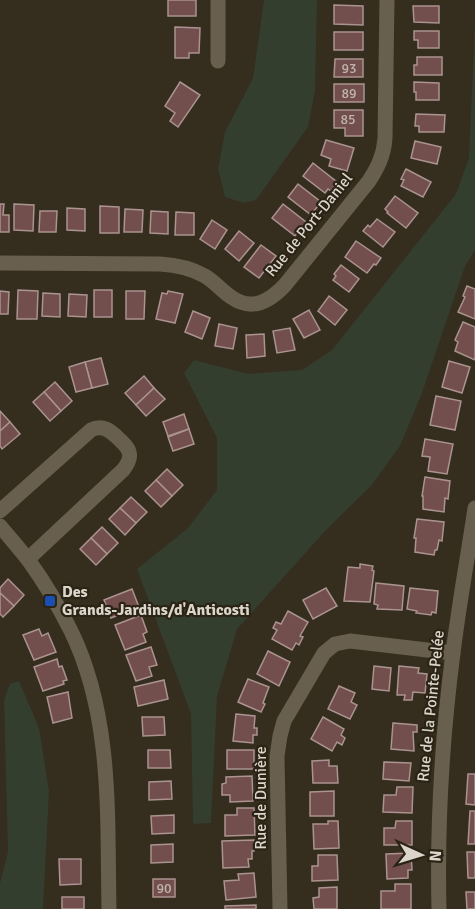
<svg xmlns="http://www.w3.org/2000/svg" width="475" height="909" font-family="Signika,sans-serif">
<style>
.green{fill:#333e2f}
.building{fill:#724f4c;stroke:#aa9390;stroke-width:1.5}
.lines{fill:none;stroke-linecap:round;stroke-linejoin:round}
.minor{stroke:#685f4e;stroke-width:15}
.transit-dot{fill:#1a4fb4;stroke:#2b2314;stroke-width:2}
.labels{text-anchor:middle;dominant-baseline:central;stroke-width:4.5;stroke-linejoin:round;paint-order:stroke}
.number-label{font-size:14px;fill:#c1b4ac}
.street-label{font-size:16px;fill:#dbd5cc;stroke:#2b2314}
.poi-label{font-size:16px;font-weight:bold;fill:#dbd5cc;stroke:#2b2314;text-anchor:start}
</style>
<rect width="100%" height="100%" fill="#352d1e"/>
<g class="green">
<path d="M264,0H317L315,91L308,127L256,200L244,203L225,197L218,169L225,132L253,78Z"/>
<path d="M475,23V250L465,266L422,393L400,446L371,486L327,529L237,629L217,696L211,823L193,824L191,714L137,569L188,528L217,490V438L184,373L194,360L249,374L302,370L332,350L456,194L469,158Z"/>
<path d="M19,681L39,728L49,791L43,909H0V883L8,852L4,700L10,684Z"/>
</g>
<g class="building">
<rect x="168" y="0" width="28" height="16"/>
<path d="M334,5L363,6V25L334,24Z"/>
<path d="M413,6H439V23L414,22Z"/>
<path d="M175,27L200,28L199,53H189V58H175Z"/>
<path d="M414,31H439V48H418V40H414Z"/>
<rect x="334" y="32" width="29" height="18"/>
<path d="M417,57H442V75H414V65H417Z"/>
<path d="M335,59H363V77H334Z"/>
<path d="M180,82L200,95L178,127L170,121L175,113L165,106Z"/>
<path d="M414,82L439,83V100H416V92H414Z"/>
<rect x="334" y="84" width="30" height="18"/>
<path d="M334,110H363V136H345V128H334Z"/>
<path d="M416,114L445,115L444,132H419V126H415Z"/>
<path d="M326,140L354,148L347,171L329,166L331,159L321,155Z"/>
<path d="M415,141L441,147L437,164L411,158Z"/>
<path d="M313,163L337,182L331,191L328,189L325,193L303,176Z"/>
<path d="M406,169L431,182L423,197L401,186L404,180L401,179Z"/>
<path d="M298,184L321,202L311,215L288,197Z"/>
<path d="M395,196L418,213L406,228L387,213L388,212L385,209Z"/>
<path d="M0,204H4L3,215H9V232H0Z"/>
<path d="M14,204L34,205L33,231L14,230Z"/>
<path d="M283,204L306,222L295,236L272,218Z"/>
<path d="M100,206L119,207V233H100Z"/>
<path d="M67,208L85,209V231L67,230Z"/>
<path d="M125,209L143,210L142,232H124Z"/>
<path d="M40,211H57L56,232H39Z"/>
<path d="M151,211L168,212V234L150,233Z"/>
<path d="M176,212L194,213V235H175Z"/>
<path d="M377,219L395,232L383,247L363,231L368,225L370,227Z"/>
<path d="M212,220L227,230L215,249L200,239Z"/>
<path d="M239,231L254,243L239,261L225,249Z"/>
<path d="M356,241L381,258L376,265L374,264L367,273L345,257Z"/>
<path d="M261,245L276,256L259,278L244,267Z"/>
<path d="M341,265L359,279L349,292L333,280L336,276L334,274Z"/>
<path d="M467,286L475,289V319L458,312L465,297L463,296Z"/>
<path d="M18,290L38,291L37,319H17Z"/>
<rect x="94" y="290" width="18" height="27"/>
<path d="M0,291L9,292L8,314H0Z"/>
<path d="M126,291H145L144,319H126Z"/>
<path d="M168,291L183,294L175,323L156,319L162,293L167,294Z"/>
<path d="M43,293L60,294V317L42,316Z"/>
<path d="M69,294L87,295L86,317L68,316Z"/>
<path d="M329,296L347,310L335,325L318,311Z"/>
<path d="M309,310L320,330L304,338L293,319Z"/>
<path d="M193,311L210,318L202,339L185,332Z"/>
<path d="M463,322L475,327V360L455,351L458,342L455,340Z"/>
<path d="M219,324L237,328L233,349L215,346Z"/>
<path d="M290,328L295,350L277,353L273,331Z"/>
<path d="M264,334L265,356L247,358L246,335Z"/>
<path d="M101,358L108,384L92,388L85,362Z"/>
<path d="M449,361L470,367L462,393L442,387Z"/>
<path d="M85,362L92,388L76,392L69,367Z"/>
<path d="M144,376L154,388L136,405L125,393Z"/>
<path d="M55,382L72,401L61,411L44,392Z"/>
<path d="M154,388L165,399L146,416L136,405Z"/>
<path d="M44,392L61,411L50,421L33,402Z"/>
<path d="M436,396L461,401L455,430L430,425Z"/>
<path d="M0,411L10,422L0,431Z"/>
<path d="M184,414L189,429L168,436L163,422Z"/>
<path d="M10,422L20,434L2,449L0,446V431Z"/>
<path d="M189,429L194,444L173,451L168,437Z"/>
<path d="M425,439L453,444L447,474L428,471L430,457L422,456Z"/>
<path d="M167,469L183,485L172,496L156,480Z"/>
<path d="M425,477L450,481L448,499L445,498L444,512L423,509V496H422Z"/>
<path d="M156,480L172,496L161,507L145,491Z"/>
<path d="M131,497L147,512L136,523L120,508Z"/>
<path d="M120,508L136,523L125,535L109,519Z"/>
<path d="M417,519L444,522L442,541L439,540L437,550H435L434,555L415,552L416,538H414Z"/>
<path d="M102,527L118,543L107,554L91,538Z"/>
<path d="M91,538L107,554L96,565L80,549Z"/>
<path d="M360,564L373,566L372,570L374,571L370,602L344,601L348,567L360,568Z"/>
<path d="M8,579L24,595L14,606L0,593V588Z"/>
<path d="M376,583L404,586L402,610L377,609L378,605L374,604Z"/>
<path d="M326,588L337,606L313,619L303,600Z"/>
<path d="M410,588L438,591L436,613L432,612L431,615L416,613L417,611L407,609Z"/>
<path d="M132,589L139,607L111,618L104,600Z"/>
<path d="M0,593L14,606L3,617L0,614Z"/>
<path d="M288,611L308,622L300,636L303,637L299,645L296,643L292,650L272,639L277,630L273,628L276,622L281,624Z"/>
<path d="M141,615L147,632L143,634L146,642L125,650L115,625Z"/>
<path d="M39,629L42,636L48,633L56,652L34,660L23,635Z"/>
<path d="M151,647L157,665L149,667L152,676L136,681L126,655Z"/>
<path d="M268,651L290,662L279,686L257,674Z"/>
<path d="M57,659L59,667L62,666L67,680L63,681L64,684L43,691L34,667Z"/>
<path d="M374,666L391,668L389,691L372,689Z"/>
<path d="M399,666L419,668L418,673L427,674L425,693L413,692L412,700H404L405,695H397Z"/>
<path d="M248,679L269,687L263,703L265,704L261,712L238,702Z"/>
<path d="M164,680L168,699L138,706L134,687Z"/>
<path d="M339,686L355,693L351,702L357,705L350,719L328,709Z"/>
<path d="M68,692L72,718L53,723L47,697Z"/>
<path d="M236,714L255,716L254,728H257V735H253V743L233,741Z"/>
<path d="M142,717H164L165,735L143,736Z"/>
<path d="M323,717L344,729L341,735L345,738L342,745L337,742L332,751L311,739Z"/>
<path d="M393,723L417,725V732H413L414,751L391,749Z"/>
<path d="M148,750H170L171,768H148Z"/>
<rect x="227" y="750" width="27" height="19"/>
<path d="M329,760V766H337L338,783H313L312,761Z"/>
<path d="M384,762L411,763L409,781L383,779Z"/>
<path d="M468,774H475V805L466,804Z"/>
<path d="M252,776L253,801L230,802V795H222V784L226,783V777Z"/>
<path d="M171,781L172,799L149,800V782Z"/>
<path d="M397,787H413L412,813L383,812L384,795H396Z"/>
<path d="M334,791V816H310V792Z"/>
<path d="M237,808H254L255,835L225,836V815H237Z"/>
<path d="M470,811H475V844H468Z"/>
<path d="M174,815V833L152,834L151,816Z"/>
<path d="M328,821H338L339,848L314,849L313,824H328Z"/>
<path d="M396,821H412V845H384V828H395Z"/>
<path d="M254,840V851H252V859H248L249,867L223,868L222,841Z"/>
<path d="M173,844V862L151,863V845Z"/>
<path d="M467,852H475V878H468Z"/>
<path d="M411,853L412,870H408V878L387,879L386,854Z"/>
<path d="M318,855H337L338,880L312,881V866H318Z"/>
<path d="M59,859H81V884L60,885Z"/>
<path d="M254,873L256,897L226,900L224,881L239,880L238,874Z"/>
<rect x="153" y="879" width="22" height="18"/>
<path d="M395,884H411V909H381V891H395Z"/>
<path d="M337,887V909H314L313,898L319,897V888Z"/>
<path d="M466,892H475V909H467Z"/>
<rect x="62" y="897" width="22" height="12"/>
<path d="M256,905V909H225V906Z"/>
</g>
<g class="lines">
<g class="minor">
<path d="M218,61V0"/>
<path d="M0,263L160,264C176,265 191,268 205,276C215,282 222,291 231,297C252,312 270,301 285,285L369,181C378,167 384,155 385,138L387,0"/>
<path d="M0,511L91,430C103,424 111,431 120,440C123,443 128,447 129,452C131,458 127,465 123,470L28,559"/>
<path d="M0,526C10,538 20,549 29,561C45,583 59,607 71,631C113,717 107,817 109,909"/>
<path d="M280,909L277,756L280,736L284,721L324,653L335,644L350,641L453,653"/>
<path d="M439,909C437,823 442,738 453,653C459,604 468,556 475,508"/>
</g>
</g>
<rect class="transit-dot" x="44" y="595" width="12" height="12" rx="3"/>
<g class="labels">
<g class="number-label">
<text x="349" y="68">93</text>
<text x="349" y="93">89</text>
<text x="348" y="119">85</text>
<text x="164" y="888">90</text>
</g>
<g class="street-label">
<text transform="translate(309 225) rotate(-51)">Rue de Port-Daniel</text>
<text transform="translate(431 706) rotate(-84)">Rue de la Pointe-Pelée</text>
<text transform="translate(261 798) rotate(-90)">Rue de Dunière</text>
</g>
<g class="poi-label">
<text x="62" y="592">Des<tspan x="62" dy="18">Grands-Jardins/d'Anticosti</tspan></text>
</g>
</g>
<g transform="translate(421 855) rotate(94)" stroke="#2b2314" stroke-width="4.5" paint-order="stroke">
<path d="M0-4.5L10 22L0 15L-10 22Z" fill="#dbd5cc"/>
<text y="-9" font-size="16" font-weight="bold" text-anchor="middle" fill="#dbd5cc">N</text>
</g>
</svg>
